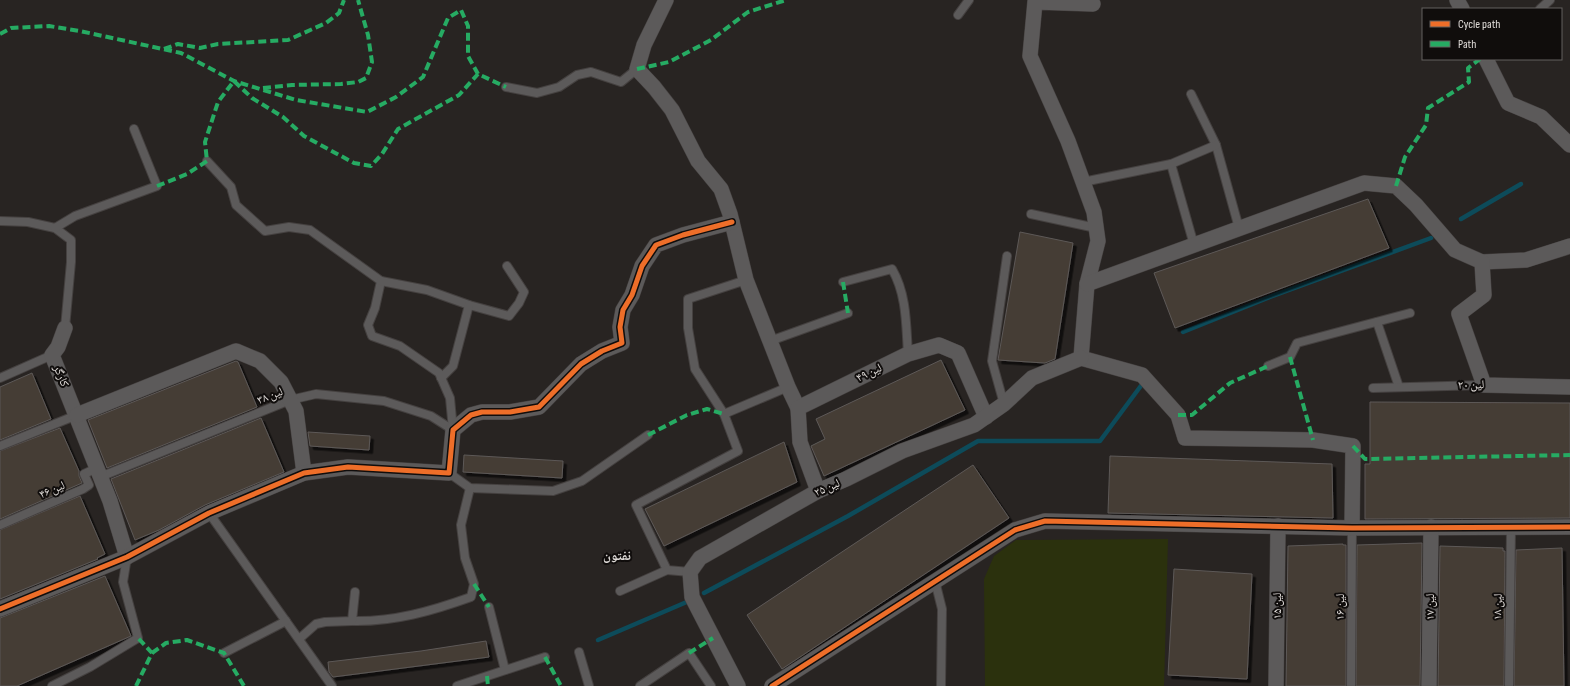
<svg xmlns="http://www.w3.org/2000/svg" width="1570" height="686" font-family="'Sofia Sans Condensed','Noto Naskh Arabic',sans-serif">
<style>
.green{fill:#2b310d}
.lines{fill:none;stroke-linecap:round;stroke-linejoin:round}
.stream{stroke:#0d4b5a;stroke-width:4.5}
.building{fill:#453c35;stroke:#5d5957;filter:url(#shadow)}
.service-casing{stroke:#454140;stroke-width:10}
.minor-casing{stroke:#454140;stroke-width:16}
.service{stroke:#5c5a5a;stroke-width:8}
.minor{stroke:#5c5a5a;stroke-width:15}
.quiet{stroke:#26ab63;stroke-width:4;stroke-dasharray:8 4;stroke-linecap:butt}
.cycleway-casing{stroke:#100d0c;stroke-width:8}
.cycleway{stroke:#ee6e29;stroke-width:5}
.labels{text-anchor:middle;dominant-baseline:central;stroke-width:4;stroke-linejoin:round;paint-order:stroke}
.street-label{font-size:12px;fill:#e0dcd9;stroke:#100d0c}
.neighbourhood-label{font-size:13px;font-weight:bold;fill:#e0dcd9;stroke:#100d0c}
</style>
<defs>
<filter id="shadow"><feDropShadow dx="3.5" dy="3.5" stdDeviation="0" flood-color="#0009"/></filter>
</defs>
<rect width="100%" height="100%" fill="#282422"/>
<path class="green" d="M1168,539L1164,686H985L984,579L994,556L1016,540Z"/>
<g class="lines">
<g class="stream">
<path d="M1461,219L1521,184"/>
<path d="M1183,332L1270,297L1431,238"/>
<path d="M704,593L848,516L978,441H1100L1143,383"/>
<path d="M598,640L689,601"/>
</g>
</g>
<g class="building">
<path d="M1368,199L1389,248L1175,328L1154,273Z"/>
<path d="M1020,232L1073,243L1055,359L1045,363L998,360Z"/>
<path d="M941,360L965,410L824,476L811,446L825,439L816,419Z"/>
<path d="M236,361L238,362L257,407L107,468L88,420Z"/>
<path d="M32,373L51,419L0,440V387Z"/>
<path d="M1370,402L1570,403V518L1365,519V464H1370Z"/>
<path d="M261,418L284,472L205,505L159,530L135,540L111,479Z"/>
<path d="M60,428L79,471V476L82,483L0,519V451Z"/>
<path d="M308,432L370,436L369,450L310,446Z"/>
<path d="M784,442L797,482L664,546L645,509Z"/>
<path d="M464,455L563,461L562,478L463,472Z"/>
<path d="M1110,456L1332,464L1333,518L1108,513Z"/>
<path d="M973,465L1009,518L782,669L747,615Z"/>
<path d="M80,496L105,554L97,558L98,559L0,599V530Z"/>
<path d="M1422,543L1420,686H1356L1357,545Z"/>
<path d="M1343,544V545H1346V686H1286L1288,546Z"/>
<path d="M1440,546L1503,548V551H1505L1504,686H1438Z"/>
<path d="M1562,548L1564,686H1514L1516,550Z"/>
<path d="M1174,569L1252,574L1247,679L1168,675Z"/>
<path d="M105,576L131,636L17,686H0V618Z"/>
<path d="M486,641L489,657L333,677L329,672L328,662L421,651Z"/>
</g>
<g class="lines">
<defs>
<g id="service">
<path d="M1540,9L1550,0"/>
<path d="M958,15L969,0"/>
<path d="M506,87L537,93L559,87L577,75L591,72L621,82L637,69"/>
<path d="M1191,94L1216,145L1239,228"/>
<path d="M207,161L231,187L236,205L265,231L289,227L310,230L381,281L375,308L368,325L372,336L400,346L439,373L450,398L453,430"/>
<path d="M1171,164L1194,245"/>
<path d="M1083,182L1171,164L1216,145"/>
<path d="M1031,214L1096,228"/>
<path d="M0,221L28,222L55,228L71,240V262L65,328"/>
<path d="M55,228L75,216L157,186L134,129"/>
<path d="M381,281L427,290L469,305L509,316L519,303L524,292L507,266"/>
<path d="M843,282L892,269C907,295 906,325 908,354"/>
<path d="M1377,322L1399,387"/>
<path d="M770,341L848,313"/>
<path d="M1268,366L1290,357L1297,343L1410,313"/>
<path d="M0,378L52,355"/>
<path d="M441,378L453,366L469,305"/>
<path d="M1373,388L1484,385"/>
<path d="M1004,404L992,361L1007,256"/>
<path d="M724,414L695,369L688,328V299L746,280"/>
<path d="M0,446L77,415"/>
<path d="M449,473L470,488L553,491L582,481L648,435"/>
<path d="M100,477L290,400L316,394L384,401L431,416L453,430"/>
<path d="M209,513L332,686"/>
<path d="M0,525L83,489L89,485L84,474L97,468"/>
<path d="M690,572L667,570L636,505L738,451L724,414L788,387"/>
<path d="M935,581L942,609L941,686"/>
<path d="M620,591L667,570"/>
<path d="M489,607L505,670"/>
<path d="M352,621C394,622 432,611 471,597L474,584L465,558L461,525L470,488"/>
<path d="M299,639L316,624L325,622L352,621L355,592"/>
<path d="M579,652L589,686"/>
<path d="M224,653L286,621"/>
<path d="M52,686L90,667L138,638L123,582L127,557"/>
<path d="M457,686L545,657"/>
<path d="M640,686L689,653L711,686"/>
<path d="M1351,686L1352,528"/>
<path d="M1509,686L1511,528"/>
</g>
<g id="minor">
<path d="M666,0L644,45L637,69L654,87L672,110L698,161L721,189L730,214L746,280L788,387L798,408"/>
<path d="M1457,0L1462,9"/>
<path d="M1093,4L1035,2L1030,56L1068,141L1094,212L1098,241L1087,284L1081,358L1142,375L1178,415L1185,438L1313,440L1353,446L1352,528"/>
<path d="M1486,59L1508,103L1541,117L1570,145"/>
<path d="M1482,262L1526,260L1570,246"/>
<path d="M1087,284L1364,183L1396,186L1416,205L1455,250L1482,262L1484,295L1459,314L1484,385L1570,387"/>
<path d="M65,328L58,347L52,355L110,501L127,557"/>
<path d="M77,415L236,351L260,361L281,382L296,411L304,473"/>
<path d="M818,491L800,442L798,408L908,354L939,345L958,353L986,417"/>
<path d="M0,609L127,557L209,513L304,473L348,467L449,473L453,430L471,415L482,412H510L539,407L581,364L602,351L622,343L620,327L623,310L632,295L642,266L656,245L683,235L732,222"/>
<path d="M738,686L692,597L690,572L700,558L818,491L846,479L902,451L974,425L1004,404L1032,378L1081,358"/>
<path d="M772,686L1015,530L1045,521L1352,528L1570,527"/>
<path d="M1276,686L1278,526"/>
<path d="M1429,686L1431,527"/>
</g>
</defs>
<use href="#service" class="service-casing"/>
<use href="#minor" class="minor-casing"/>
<use href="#service" class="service"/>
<use href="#minor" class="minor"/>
<g class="quiet">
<path d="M0,34L11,28L49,26L80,31L181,53L234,81L296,100L367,112L396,97L423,77L448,18L461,10L468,26V56L478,74L506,87"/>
<path d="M164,49L178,44L200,48L218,44L288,40L326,23L339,13L344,0"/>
<path d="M637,69L669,62L711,40L748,12L786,0"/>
<path d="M263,88L292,85L341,84L358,82L366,78L372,62L368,35L358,0"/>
<path d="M157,186L187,174L207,161L205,142L218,102L234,81L252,98L283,117L304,136L354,163L371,166L382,154L398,129L459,95L478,74"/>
<path d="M1396,186L1405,157L1426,125L1428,108L1469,82L1468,68L1480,59"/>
<path d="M843,282L848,313"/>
<path d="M1290,357L1313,440"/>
<path d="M1178,415H1192L1230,383L1268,366"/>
<path d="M648,435L687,415L707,409L724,414"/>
<path d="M1353,446L1365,459L1570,455"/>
<path d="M474,584L489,607"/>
<path d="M152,653L166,643L187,640L224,653L244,686"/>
<path d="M689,653L713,638"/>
<path d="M545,657L561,686"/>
<path d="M487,676L488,686"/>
<path d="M136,686L152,653L138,638"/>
</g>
<defs>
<g id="cycleway">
<path d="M0,609L127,557L209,513L304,473L348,467L449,473L453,430L471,415L482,412H510L539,407L581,364L602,351L622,343L620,327L623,310L632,295L642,266L656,245L683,235L732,222"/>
<path d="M772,686L1015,530L1045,521L1352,528L1570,527"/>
</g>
</defs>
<use href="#cycleway" class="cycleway-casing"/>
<use href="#cycleway" class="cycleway"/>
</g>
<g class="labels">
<g class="street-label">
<text transform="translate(869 373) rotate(-26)">لین ۴۹</text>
<text transform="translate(61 376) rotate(68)">کارگر</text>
<text transform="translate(1471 385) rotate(-1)">لین ۲۰</text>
<text transform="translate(270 396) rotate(-22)">لین ۳۸</text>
<text transform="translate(827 488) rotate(-24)">لین ۲۵</text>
<text transform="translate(52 490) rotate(-23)">لین ۴۶</text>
<text transform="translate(1277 606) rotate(-90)">لین ۱۵</text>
<text transform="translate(1340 607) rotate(-90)">لین ۱۶</text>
<text transform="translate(1430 607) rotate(-90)">لین ۱۷</text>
<text transform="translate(1498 607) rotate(-89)">لین ۱۸</text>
</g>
<g class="neighbourhood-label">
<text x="617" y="556">نفتون</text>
</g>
</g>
<rect x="1422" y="8" width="140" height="52" fill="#100d0c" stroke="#63605e"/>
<rect x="1430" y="21" width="20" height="6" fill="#ee6e29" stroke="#63605e"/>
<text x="1458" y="28" font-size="12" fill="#e0dcd9">Cycle path</text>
<rect x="1430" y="41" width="20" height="6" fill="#26ab63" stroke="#63605e"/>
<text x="1458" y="48" font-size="12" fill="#e0dcd9">Path</text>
</svg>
